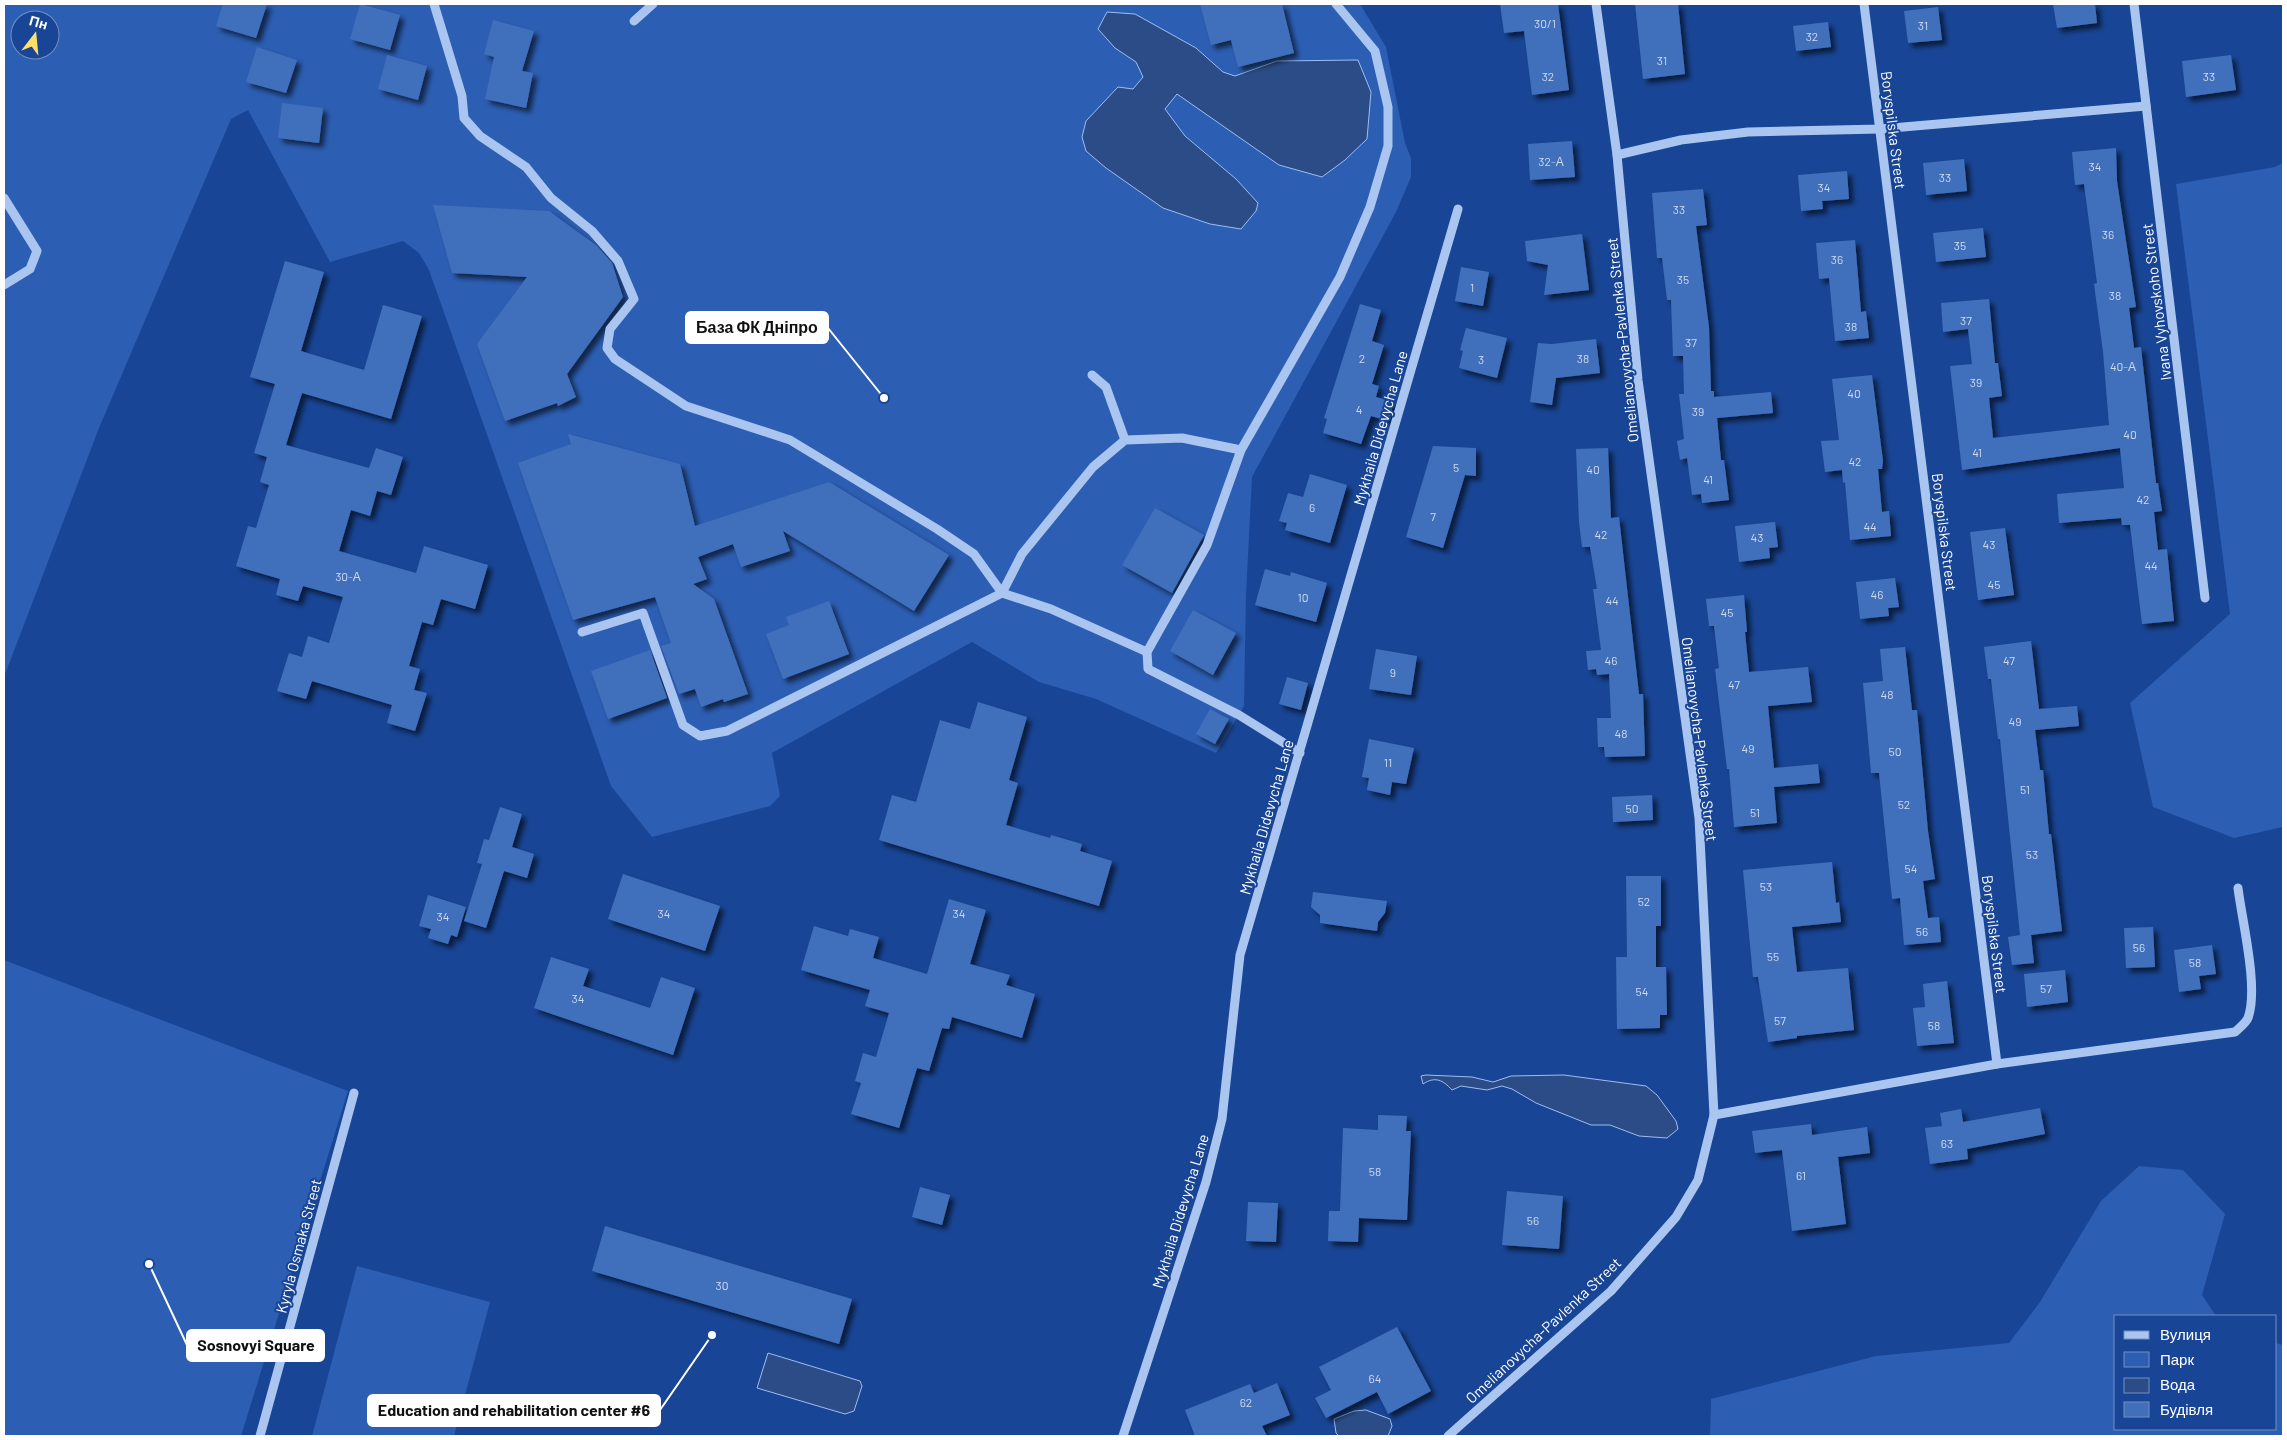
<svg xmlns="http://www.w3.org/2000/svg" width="2287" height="1440" font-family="Barlow,sans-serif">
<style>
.green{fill:#2c5eb3;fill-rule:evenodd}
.water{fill:#2b4c87;stroke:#9dbef3}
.building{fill:#416fbc;filter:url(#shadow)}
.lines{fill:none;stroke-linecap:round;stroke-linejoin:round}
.minor{stroke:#aac5f0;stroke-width:9}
.labels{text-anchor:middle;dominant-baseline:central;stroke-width:4;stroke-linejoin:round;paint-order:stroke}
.number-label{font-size:12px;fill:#d0dbee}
.street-label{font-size:15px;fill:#fff;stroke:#184595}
.leader{fill:none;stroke:#fff;stroke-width:2}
.callout-dot{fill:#fff;stroke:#184595;stroke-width:2}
.callout{fill:#fff;stroke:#fff;stroke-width:2}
.callout-label{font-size:16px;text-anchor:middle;font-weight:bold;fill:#111}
</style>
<defs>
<filter id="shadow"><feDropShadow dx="4.5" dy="4.5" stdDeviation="2.5" flood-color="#0009"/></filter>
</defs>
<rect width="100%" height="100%" fill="#184595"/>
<g class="green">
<path d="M4,4H1360L1386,47L1405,143L1411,158V177L1396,212L1252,477L1246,595L1244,706L1216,753L1096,699L1039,682L972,642L772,753L780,796L770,806L652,837L611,786L429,270L419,253L403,241L330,262L248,110L231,119L99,428L4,677ZM20,20H50V50H20Z"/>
<path d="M2283,163V827L2234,838L2153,807L2130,703L2230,614L2176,184L2275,167Z"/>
<path d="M4,960L348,1091L241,1436H4Z"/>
<path d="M2139,1166L2183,1170L2225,1214L2202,1295L2216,1316H2116V1429H2276V1343L2283,1345V1436H1710L1711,1399L1876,1356L2009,1343L2040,1302L2101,1201Z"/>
<path d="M357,1266L490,1302L454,1436H312Z"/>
</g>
<g class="water">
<path d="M1107,12L1135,14L1196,48L1223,72L1235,76L1277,61L1358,60L1371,92L1367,139L1345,160L1322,177L1279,165L1177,94L1165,109L1185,136L1236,179L1258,203L1256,211L1241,229L1210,224L1163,208L1106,168L1086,151L1082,137L1086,121L1118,87L1133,89L1143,77L1136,62L1115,48L1098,29Z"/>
<path d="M1426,1075L1472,1077L1493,1082L1511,1076L1564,1075L1646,1086L1657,1095L1676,1121L1678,1129L1667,1138L1639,1136L1610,1125H1591L1536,1103L1512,1089L1502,1086L1487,1090L1461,1086L1452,1090C1443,1080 1435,1076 1423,1084L1421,1076Z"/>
<path d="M768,1353L860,1381L862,1386L854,1411L845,1414L757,1388Z"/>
<path d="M1366,1410L1390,1419L1392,1426L1388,1436H1339L1336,1433L1334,1419L1354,1411Z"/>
</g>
<g class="building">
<path d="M223,4H267L256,38L216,26Z"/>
<path d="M360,4L400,15L390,50L350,39Z"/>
<path d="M1200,4H1282L1294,53L1238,67L1231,40L1211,45Z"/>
<path d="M1500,4H1558L1569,90L1532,95L1524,31L1504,33Z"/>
<path d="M1635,4H1678L1685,74L1643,79Z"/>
<path d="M2053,4H2095L2097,23L2057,28Z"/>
<path d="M1938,7L1942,40L1908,43L1904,11Z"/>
<path d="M493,20L534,31L522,71L533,73L526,108L485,99L494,57L484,54Z"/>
<path d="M1828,22L1831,47L1796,51L1793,26Z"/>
<path d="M257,47L297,60L286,93L246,82Z"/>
<path d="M387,55L427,66L418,100L378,89Z"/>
<path d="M2231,55L2236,90L2186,97L2182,61Z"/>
<path d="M282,103L323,108L319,143L278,138Z"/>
<path d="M1572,141L1575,177L1530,180L1528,144Z"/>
<path d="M2116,148L2117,181L2136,307L2129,308L2134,348L2141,347L2156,483H2158L2162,511L2154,512L2158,550L2167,549L2174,621L2142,624L2130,525H2122L2121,518L2059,523L2057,494L2124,488L2120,448L1962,470L1950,366L1972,364L1968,329L1943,332L1941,303L1989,299L1995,363H1998L2002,396L1989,398L1993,438L2109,425L2103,352L2094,284L2097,283L2084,184L2075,185L2072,152Z"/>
<path d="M1964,159L1967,191L1926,195L1923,163Z"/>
<path d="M1847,171L1849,199L1822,201L1823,209L1801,211L1798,175Z"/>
<path d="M1703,189L1707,225L1696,226L1709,327L1711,391H1714V397L1771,392L1773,413L1717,418L1721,460H1724L1729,500L1702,503L1701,494L1692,495L1687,458L1680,460L1677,441L1684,439L1679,394H1684L1683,356H1673L1671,300H1667L1662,258H1657L1652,193Z"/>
<path d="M433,205L549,211L597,246L612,263L623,297L567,374L576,397L558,406L557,403L505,421L477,344L527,277L452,273Z"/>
<path d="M1983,228L1986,257L1936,262L1933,233Z"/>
<path d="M1582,234L1589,290L1544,295L1548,265L1527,261L1525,241Z"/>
<path d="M1855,240L1861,312L1866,311L1869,338L1835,341L1829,278L1819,279L1816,243Z"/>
<path d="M285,261L324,272L301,351L364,370L383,305L422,316L391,419L302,393L286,445L369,468L376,448L403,457L391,495L377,491L370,516L351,510L339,551L416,573L424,546L488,565L475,609L441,599L433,625L422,622L409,666L420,669L414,690L427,693L415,731L387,723L392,705L312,681L306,699L277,691L289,653L302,657L308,636L329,643L343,597L303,586L298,601L276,595L280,579L236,566L248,526L256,528L269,485L260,482L267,457L254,453L275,384L250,377Z"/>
<path d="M1461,267L1489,272L1483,306L1455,301Z"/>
<path d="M1360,304L1381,310L1372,341L1384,345L1372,384L1379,386L1376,397L1394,402L1388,421L1371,416L1361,444L1323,433L1327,419L1324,418Z"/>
<path d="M1466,328L1507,338L1497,378L1459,368L1463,351L1460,350Z"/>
<path d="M1596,339L1600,373L1556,378L1552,405L1530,402L1538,343L1552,344Z"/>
<path d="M1872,375L1883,461L1882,469H1878L1882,512L1889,511L1891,536L1850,540L1845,482L1843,483L1842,470L1825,472L1821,441L1839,440L1832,379Z"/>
<path d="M568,434L680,464L695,526L829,482L949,555L914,611L783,531L790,551L741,567L733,544L698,557L707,579L693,584L714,599L748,694L724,702L723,699L701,707L695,689L679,694L661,646L671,643L655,597L573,620L518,463L571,444Z"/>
<path d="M1433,446L1476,448V476L1465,475L1443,548L1406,537Z"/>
<path d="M1608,448L1611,518L1619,517L1639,694H1643L1645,756L1605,757L1604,747H1598L1597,718H1611L1609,674L1597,675L1596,669L1588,670L1586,651L1601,650L1593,589H1597L1590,547H1582L1579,522L1576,449Z"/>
<path d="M1310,474L1347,485L1330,543L1285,530L1287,523L1279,521L1288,493L1303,497Z"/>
<path d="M1155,508L1204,535L1172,593L1122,565Z"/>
<path d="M1775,522L1778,547L1769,548L1770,558L1739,562L1735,526Z"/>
<path d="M2005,528L2014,595L1978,600L1970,532Z"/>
<path d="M1265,569L1290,576L1291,572L1327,583L1316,622L1255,605Z"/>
<path d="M1895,578L1899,607L1888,608L1889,616L1860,619L1856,582Z"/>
<path d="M1744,595L1747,632H1745L1749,672L1808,667L1812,702L1768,706L1774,768L1818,764L1820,783L1774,787L1777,823L1734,827L1729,769H1727L1715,669L1719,668L1714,626H1709L1706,599Z"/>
<path d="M829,601L849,654L783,679L766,634L789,625L786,617Z"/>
<path d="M1193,610L1236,633L1213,675L1170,651Z"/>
<path d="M2031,641L2039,709L2077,706L2079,726L2035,730L2040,770H2043L2049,834H2051L2062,931L2031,935L2034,963L2012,965L2008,937L2020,935L2000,739H1998L1991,679H1988L1984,647Z"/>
<path d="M1905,647L1912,710H1917L1928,831L1935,879L1923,881L1928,918L1939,917L1941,942L1904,945L1900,898L1892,899L1879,773H1871L1863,683L1883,681L1880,649Z"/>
<path d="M1376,649L1417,656L1411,695L1369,689Z"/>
<path d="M650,650L667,698L608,719L591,671Z"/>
<path d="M1287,677L1308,683L1301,710L1279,704Z"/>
<path d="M978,702L1027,717L1009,780L1018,783L1006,825L1050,838L1051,835L1082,844L1080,851L1112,861L1099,906L879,840L892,795L916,802L940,720L970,729Z"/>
<path d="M1210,709L1229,719L1215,744L1196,734Z"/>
<path d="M1369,739L1414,748L1406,784L1392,782L1390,795L1367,790L1369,778L1362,777Z"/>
<path d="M1652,795L1653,820L1613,822L1612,797Z"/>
<path d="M500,807L522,814L512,847L534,854L527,878L504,871L486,928L464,921L482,864L477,863L484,839L489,840Z"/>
<path d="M1832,862L1836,903L1839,902L1841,922L1792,927L1797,972L1848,968L1854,1030L1797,1036V1038L1768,1042L1758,977H1753L1743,870Z"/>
<path d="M623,874L720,906L705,951L608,919Z"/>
<path d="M1626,876H1661V926H1656V967H1666L1667,1015H1660V1028L1617,1029L1616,957H1627Z"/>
<path d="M1313,892L1387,901L1385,913L1378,922L1377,931L1320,923V915L1311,907Z"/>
<path d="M428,895L466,907L457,937L451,935L448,944L428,938L431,929L419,926Z"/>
<path d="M949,899L986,910L970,964L1010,975L1006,985L1035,994L1022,1038L952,1017L949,1029L942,1028L929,1071L917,1068L899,1128L851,1114L861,1083L855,1081L863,1053L876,1057L889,1013L865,1006L870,990L801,970L814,926L848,936L850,929L879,937L873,958L927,974Z"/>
<path d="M2153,927L2155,967L2126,968L2124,928Z"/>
<path d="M2212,945L2216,974L2199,976L2201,989L2179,992L2174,950Z"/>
<path d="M551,957L589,969L583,986L650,1008L661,977L695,988L673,1055L534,1008Z"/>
<path d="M2065,970L2068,1002L2027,1007L2024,974Z"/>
<path d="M1947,981L1954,1043L1917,1046L1913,1008L1925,1007L1923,984Z"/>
<path d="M2040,1108L2045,1134L1967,1149L1968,1159L1930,1164L1925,1128L1942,1126L1940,1113L1961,1109L1963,1122Z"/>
<path d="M1378,1115L1407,1116L1406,1131H1411L1407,1220L1359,1218L1358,1242L1328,1241L1329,1211H1340L1343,1128L1378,1130Z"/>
<path d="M1811,1124L1812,1135L1867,1127L1870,1153L1838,1157L1846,1224L1792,1231L1782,1150L1755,1153L1752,1131Z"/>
<path d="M920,1187L950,1195L942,1225L912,1217Z"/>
<path d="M1507,1191L1563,1196L1559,1249L1502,1245Z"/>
<path d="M1248,1202L1278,1203L1276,1242L1246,1241Z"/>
<path d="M605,1226L852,1299L839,1344L592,1271Z"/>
<path d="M1397,1327L1431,1391L1388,1414L1377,1392L1326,1418L1315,1398L1331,1390L1319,1367Z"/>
<path d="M1277,1383L1290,1415L1262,1426L1267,1436H1195L1185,1410L1250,1384L1254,1393Z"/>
</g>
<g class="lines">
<g class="minor">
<path d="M434,4L462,96L464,118L480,136L526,167L551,198L592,231L618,261L634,299L610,329L607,348L615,359L686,406L790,440L937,529L974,554L1002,593L1022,554L1093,467L1125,440L1182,438L1241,450"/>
<path d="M1864,4L1997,1064"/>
<path d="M2134,4L2205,598"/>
<path d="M634,21L653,4"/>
<path d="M1617,155L1681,140L1748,132L1880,129L2146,106"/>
<path d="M4,198L37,251L30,269L4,285"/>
<path d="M1092,375L1106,387L1125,440"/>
<path d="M582,632L643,613L683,725L700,736L727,731L1002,593L1051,609L1147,652"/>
<path d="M1300,753L1239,715L1148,669L1147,652L1207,545L1241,450L1340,277L1370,207L1388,146V107L1375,51L1336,4"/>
<path d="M1714,1115L1997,1064L2235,1032C2239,1028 2246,1023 2248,1018C2259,988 2242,921 2238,888"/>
<path d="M260,1436L354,1093"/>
<path d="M1123,1436L1206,1182L1222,1119L1240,955L1458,209"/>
<path d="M1448,1436L1611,1291L1676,1217L1698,1180L1714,1115L1699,818L1638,380L1617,155L1596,4"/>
</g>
</g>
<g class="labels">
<g class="number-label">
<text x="1545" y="23">30/1</text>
<text x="1923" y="25">31</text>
<text x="1812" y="36">32</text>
<text x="1662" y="60">31</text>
<text x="1548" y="76">32</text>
<text x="2209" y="76">33</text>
<text x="1551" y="161">32-А</text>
<text x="2095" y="166">34</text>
<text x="1945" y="177">33</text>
<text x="1824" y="187">34</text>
<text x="1679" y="209">33</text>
<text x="2108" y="234">36</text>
<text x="1960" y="245">35</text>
<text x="1837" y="259">36</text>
<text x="1683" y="279">35</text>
<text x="1472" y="287">1</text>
<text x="2115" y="295">38</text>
<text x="1966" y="320">37</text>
<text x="1851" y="326">38</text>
<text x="1691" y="342">37</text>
<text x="1362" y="358">2</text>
<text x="1583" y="358">38</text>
<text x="1481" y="359">3</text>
<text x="2123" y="366">40-А</text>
<text x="1976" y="382">39</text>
<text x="1854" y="393">40</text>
<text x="1359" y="409">4</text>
<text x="1698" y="411">39</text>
<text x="2130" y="434">40</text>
<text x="1977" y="452">41</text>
<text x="1855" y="461">42</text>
<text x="1456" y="467">5</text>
<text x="1593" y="469">40</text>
<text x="1708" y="479">41</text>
<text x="2143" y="499">42</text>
<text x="1312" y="507">6</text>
<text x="1433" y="516">7</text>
<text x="1870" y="526">44</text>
<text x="1601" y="534">42</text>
<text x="1757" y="537">43</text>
<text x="1989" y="544">43</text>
<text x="2151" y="565">44</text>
<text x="348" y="576">30-А</text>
<text x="1994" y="584">45</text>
<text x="1877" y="594">46</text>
<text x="1303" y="597">10</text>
<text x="1612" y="600">44</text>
<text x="1727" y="612">45</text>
<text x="1611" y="660">46</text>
<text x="2009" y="660">47</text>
<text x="1393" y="672">9</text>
<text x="1734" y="684">47</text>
<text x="1887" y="694">48</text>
<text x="2015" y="721">49</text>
<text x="1621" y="733">48</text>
<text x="1748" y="748">49</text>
<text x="1895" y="751">50</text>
<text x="1388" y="762">11</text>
<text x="2025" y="789">51</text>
<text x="1904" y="804">52</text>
<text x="1632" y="808">50</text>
<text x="1755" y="812">51</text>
<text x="2032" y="854">53</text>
<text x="1911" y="868">54</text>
<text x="1766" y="886">53</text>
<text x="1644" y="901">52</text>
<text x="664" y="913">34</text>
<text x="959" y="913">34</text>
<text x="443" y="916">34</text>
<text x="1922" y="931">56</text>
<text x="2139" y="947">56</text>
<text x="1773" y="956">55</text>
<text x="2195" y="962">58</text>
<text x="2046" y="988">57</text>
<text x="1642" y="991">54</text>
<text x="578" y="998">34</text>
<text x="1780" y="1020">57</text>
<text x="1934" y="1025">58</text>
<text x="1947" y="1143">63</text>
<text x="1375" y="1171">58</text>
<text x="1801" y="1175">61</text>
<text x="1533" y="1220">56</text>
<text x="722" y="1285">30</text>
<text x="1375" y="1378">64</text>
<text x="1246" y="1402">62</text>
</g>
<g class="street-label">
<text transform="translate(1894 130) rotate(83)">Boryspilska Street</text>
<text transform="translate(2156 302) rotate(-97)">Ivana Vyhovskoho Street</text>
<text transform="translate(1622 340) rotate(-96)">Omelianovycha-Pavlenka Street</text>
<text transform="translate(1380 428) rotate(-74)">Mykhaila Didevycha Lane</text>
<text transform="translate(1945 532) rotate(83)">Boryspilska Street</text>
<text transform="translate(1700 739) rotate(83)">Omelianovycha-Pavlenka Street</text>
<text transform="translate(1266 817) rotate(-74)">Mykhaila Didevycha Lane</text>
<text transform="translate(1995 934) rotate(83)">Boryspilska Street</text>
<text transform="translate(1180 1211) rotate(-73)">Mykhaila Didevycha Lane</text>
<text transform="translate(298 1246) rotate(-75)">Kyryla Osmaka Street</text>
<text transform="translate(1543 1330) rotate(-43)">Omelianovycha-Pavlenka Street</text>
</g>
</g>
<path class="leader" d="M884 398L828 328M149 1264L187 1345M712 1335L660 1410"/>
<g class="callout-dot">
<circle cx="884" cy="398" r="5"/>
<circle cx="149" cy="1264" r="5"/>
<circle cx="712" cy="1335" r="5"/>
</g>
<g class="callout">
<rect x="686" y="312" width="142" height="31" rx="5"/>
<rect x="187" y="1330" width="137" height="31" rx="5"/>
<rect x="368" y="1395" width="292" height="31" rx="5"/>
</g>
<g class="callout-label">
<text x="757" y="333">База ФК Дніпро</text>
<text x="256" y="1351">Sosnovyi Square</text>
<text x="514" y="1416">Education and rehabilitation center #6</text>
</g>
<rect width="2287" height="1440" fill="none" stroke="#ffffff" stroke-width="10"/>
<rect x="2114" y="1315" width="162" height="115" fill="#184595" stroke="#748fbf"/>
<rect x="2124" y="1331" width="25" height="8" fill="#aac5f0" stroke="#748fbf"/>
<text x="2160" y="1340" font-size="15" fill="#ffffff">Вулиця</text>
<rect x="2124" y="1352" width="25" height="15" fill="#2c5eb3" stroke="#748fbf"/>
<text x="2160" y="1365" font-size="15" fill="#ffffff">Парк</text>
<rect x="2124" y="1378" width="25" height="15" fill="#2b4c87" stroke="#748fbf"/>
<text x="2160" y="1390" font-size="15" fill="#ffffff">Вода</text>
<rect x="2124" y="1402" width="25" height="15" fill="#416fbc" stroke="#748fbf"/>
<text x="2160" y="1415" font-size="15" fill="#ffffff">Будівля</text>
<g transform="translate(35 35) rotate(16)"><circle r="24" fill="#184595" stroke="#748fbf"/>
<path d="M0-4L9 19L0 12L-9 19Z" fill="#ffdf69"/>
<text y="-8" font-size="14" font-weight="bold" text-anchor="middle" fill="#ffffff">Пн</text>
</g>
</svg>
